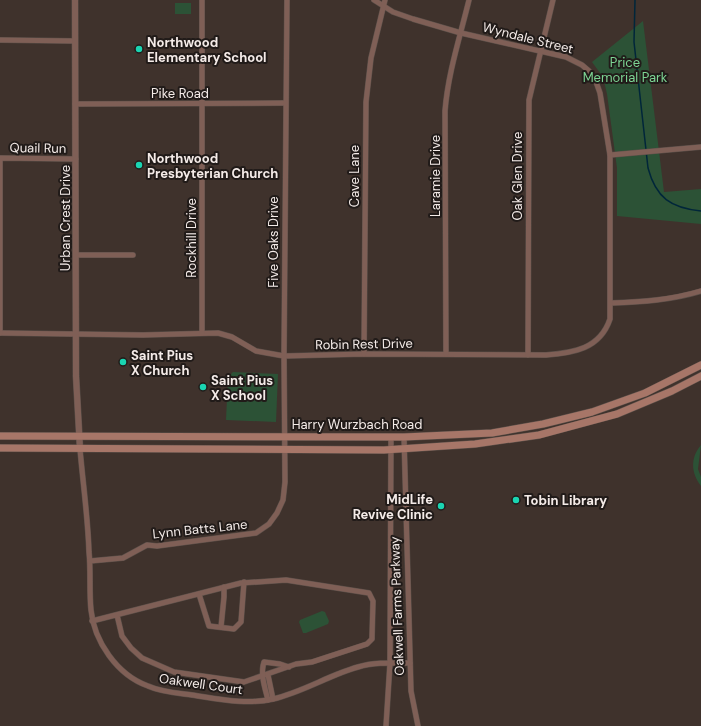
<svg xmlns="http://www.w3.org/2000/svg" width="701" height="726" font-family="'DM Sans',sans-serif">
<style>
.green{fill:#2c5236}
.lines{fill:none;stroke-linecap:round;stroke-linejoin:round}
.stream{stroke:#00263a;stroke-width:1.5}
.minor-casing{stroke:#5c504a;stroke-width:6}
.tertiary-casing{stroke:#5c504a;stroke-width:7}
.secondary-casing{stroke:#5c504a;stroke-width:8}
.minor{stroke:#7f5f56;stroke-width:5}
.tertiary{stroke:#7f5f56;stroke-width:6}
.secondary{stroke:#a77668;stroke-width:7}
.poi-dot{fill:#1ad5b2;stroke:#211b19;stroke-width:1.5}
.labels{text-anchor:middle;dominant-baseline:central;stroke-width:4;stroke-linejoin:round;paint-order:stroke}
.street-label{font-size:13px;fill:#f4ebe8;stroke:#211b19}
.poi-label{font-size:13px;font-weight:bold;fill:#f4ebe8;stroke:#211b19;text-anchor:start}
.park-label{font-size:13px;fill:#7dd594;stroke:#211b19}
</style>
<rect width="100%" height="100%" fill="#3f322c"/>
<g class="green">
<rect x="175" y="3" width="16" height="11"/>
<path d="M643,21L664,192L701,189V224L617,216V168L607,94L603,77L592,62Z"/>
<path d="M233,372L278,374L276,422L226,420L228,377Z"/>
<path d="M701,445L698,469L701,477V486C691,473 690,458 701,445Z"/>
<path d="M322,611L325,612L329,621L328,624L306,633H303L299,622L300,620Z"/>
</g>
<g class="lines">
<path class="stream" d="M635,0L634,42L648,168C656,198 671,208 701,211"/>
<defs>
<g id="minor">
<path d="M0,40L75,41"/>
<path d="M75,104L285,103"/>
<path d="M610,155L701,147"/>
<path d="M76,255H133"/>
<path d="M611,303C642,302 671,300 701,291"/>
<path d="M0,333L143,335L218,333L232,337L256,351L284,356L364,354L546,355C573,353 600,349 610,319V155L600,93L595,79L589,71L582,65L566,57L461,33L413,19L393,12L374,0"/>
<path d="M0,333V158L76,159"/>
<path d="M202,333V0"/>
<path d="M364,354L366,102L371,58L385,0"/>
<path d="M446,354L445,111C448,73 460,37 469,0"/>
<path d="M528,355L529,100L553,0"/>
<path d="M404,437L411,691L418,726"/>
<path d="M80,449C83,484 88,518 89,552C91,571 89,591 91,610C94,641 117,675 148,686C161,692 177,693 192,695C219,699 247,705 273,699C303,692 329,675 358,667C375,662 393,663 410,663"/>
<path d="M90,561L123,558L147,545L157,546L256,533L269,524L277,513L283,500L285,482L284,356L287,0"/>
<path d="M199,594L209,626L234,629L241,622L244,582"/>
<path d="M92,621L241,583L286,580L369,593L373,601L372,637V639L367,644L312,662L296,664L244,682L174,672L142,658L131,648L122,636L117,615"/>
<path d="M221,627L224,597V587"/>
<path d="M268,675L273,699"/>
<path d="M268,700C265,688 260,674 264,662L280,664L289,667"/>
<path d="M386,726L390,663L391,437"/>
</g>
<path id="tertiary" d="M75,0L76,376L80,449"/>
<g id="secondary">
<path d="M0,436L404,437L492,433L543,424L592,412L645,393L701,365"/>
<path d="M0,448L384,450L475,444L539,435L617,414L672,391L701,376"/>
</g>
</defs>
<use href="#minor" class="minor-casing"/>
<use href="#tertiary" class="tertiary-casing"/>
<use href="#secondary" class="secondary-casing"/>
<use href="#minor" class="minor"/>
<use href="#tertiary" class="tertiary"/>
<use href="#secondary" class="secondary"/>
</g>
<g class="poi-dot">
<circle cx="139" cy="49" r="4"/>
<circle cx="139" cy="165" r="4"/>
<circle cx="123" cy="362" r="4"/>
<circle cx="203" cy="387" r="4"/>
<circle cx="516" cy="500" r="4"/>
<circle cx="441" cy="506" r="4"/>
</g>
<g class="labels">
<g class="street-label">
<text transform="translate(528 38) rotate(14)">Wyndale Street</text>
<text x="180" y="93">Pike Road</text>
<text transform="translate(38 148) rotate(1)">Quail Run</text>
<text transform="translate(354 176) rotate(-90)">Cave Lane</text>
<text transform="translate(435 176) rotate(-90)">Laramie Drive</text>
<text transform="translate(517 176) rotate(-90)">Oak Glen Drive</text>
<text transform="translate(65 218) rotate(-90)">Urban Crest Drive</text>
<text transform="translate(191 238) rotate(-90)">Rockhill Drive</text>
<text transform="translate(273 242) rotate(-90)">Five Oaks Drive</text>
<text transform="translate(364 344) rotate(-1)">Robin Rest Drive</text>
<text x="357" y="424">Harry Wurzbach Road</text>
<text transform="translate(200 529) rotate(-6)">Lynn Batts Lane</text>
<text transform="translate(397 606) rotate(-92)">Oakwell Farms Parkway</text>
<text transform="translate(201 684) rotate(8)">Oakwell Court</text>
</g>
<g class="poi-label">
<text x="147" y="42">Northwood<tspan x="147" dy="15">Elementary School</tspan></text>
<text x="147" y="158">Northwood<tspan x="147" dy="15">Presbyterian Church</tspan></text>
<text x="131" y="355">Saint Pius<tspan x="131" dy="15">X Church</tspan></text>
<text x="211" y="380">Saint Pius<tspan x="211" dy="15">X School</tspan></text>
<text x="433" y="499" text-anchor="end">MidLife<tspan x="433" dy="15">Revive Clinic</tspan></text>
<text x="524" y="500">Tobin Library</text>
</g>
<g class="park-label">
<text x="625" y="62">Price<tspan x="625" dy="15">Memorial Park</tspan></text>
</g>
</g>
</svg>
